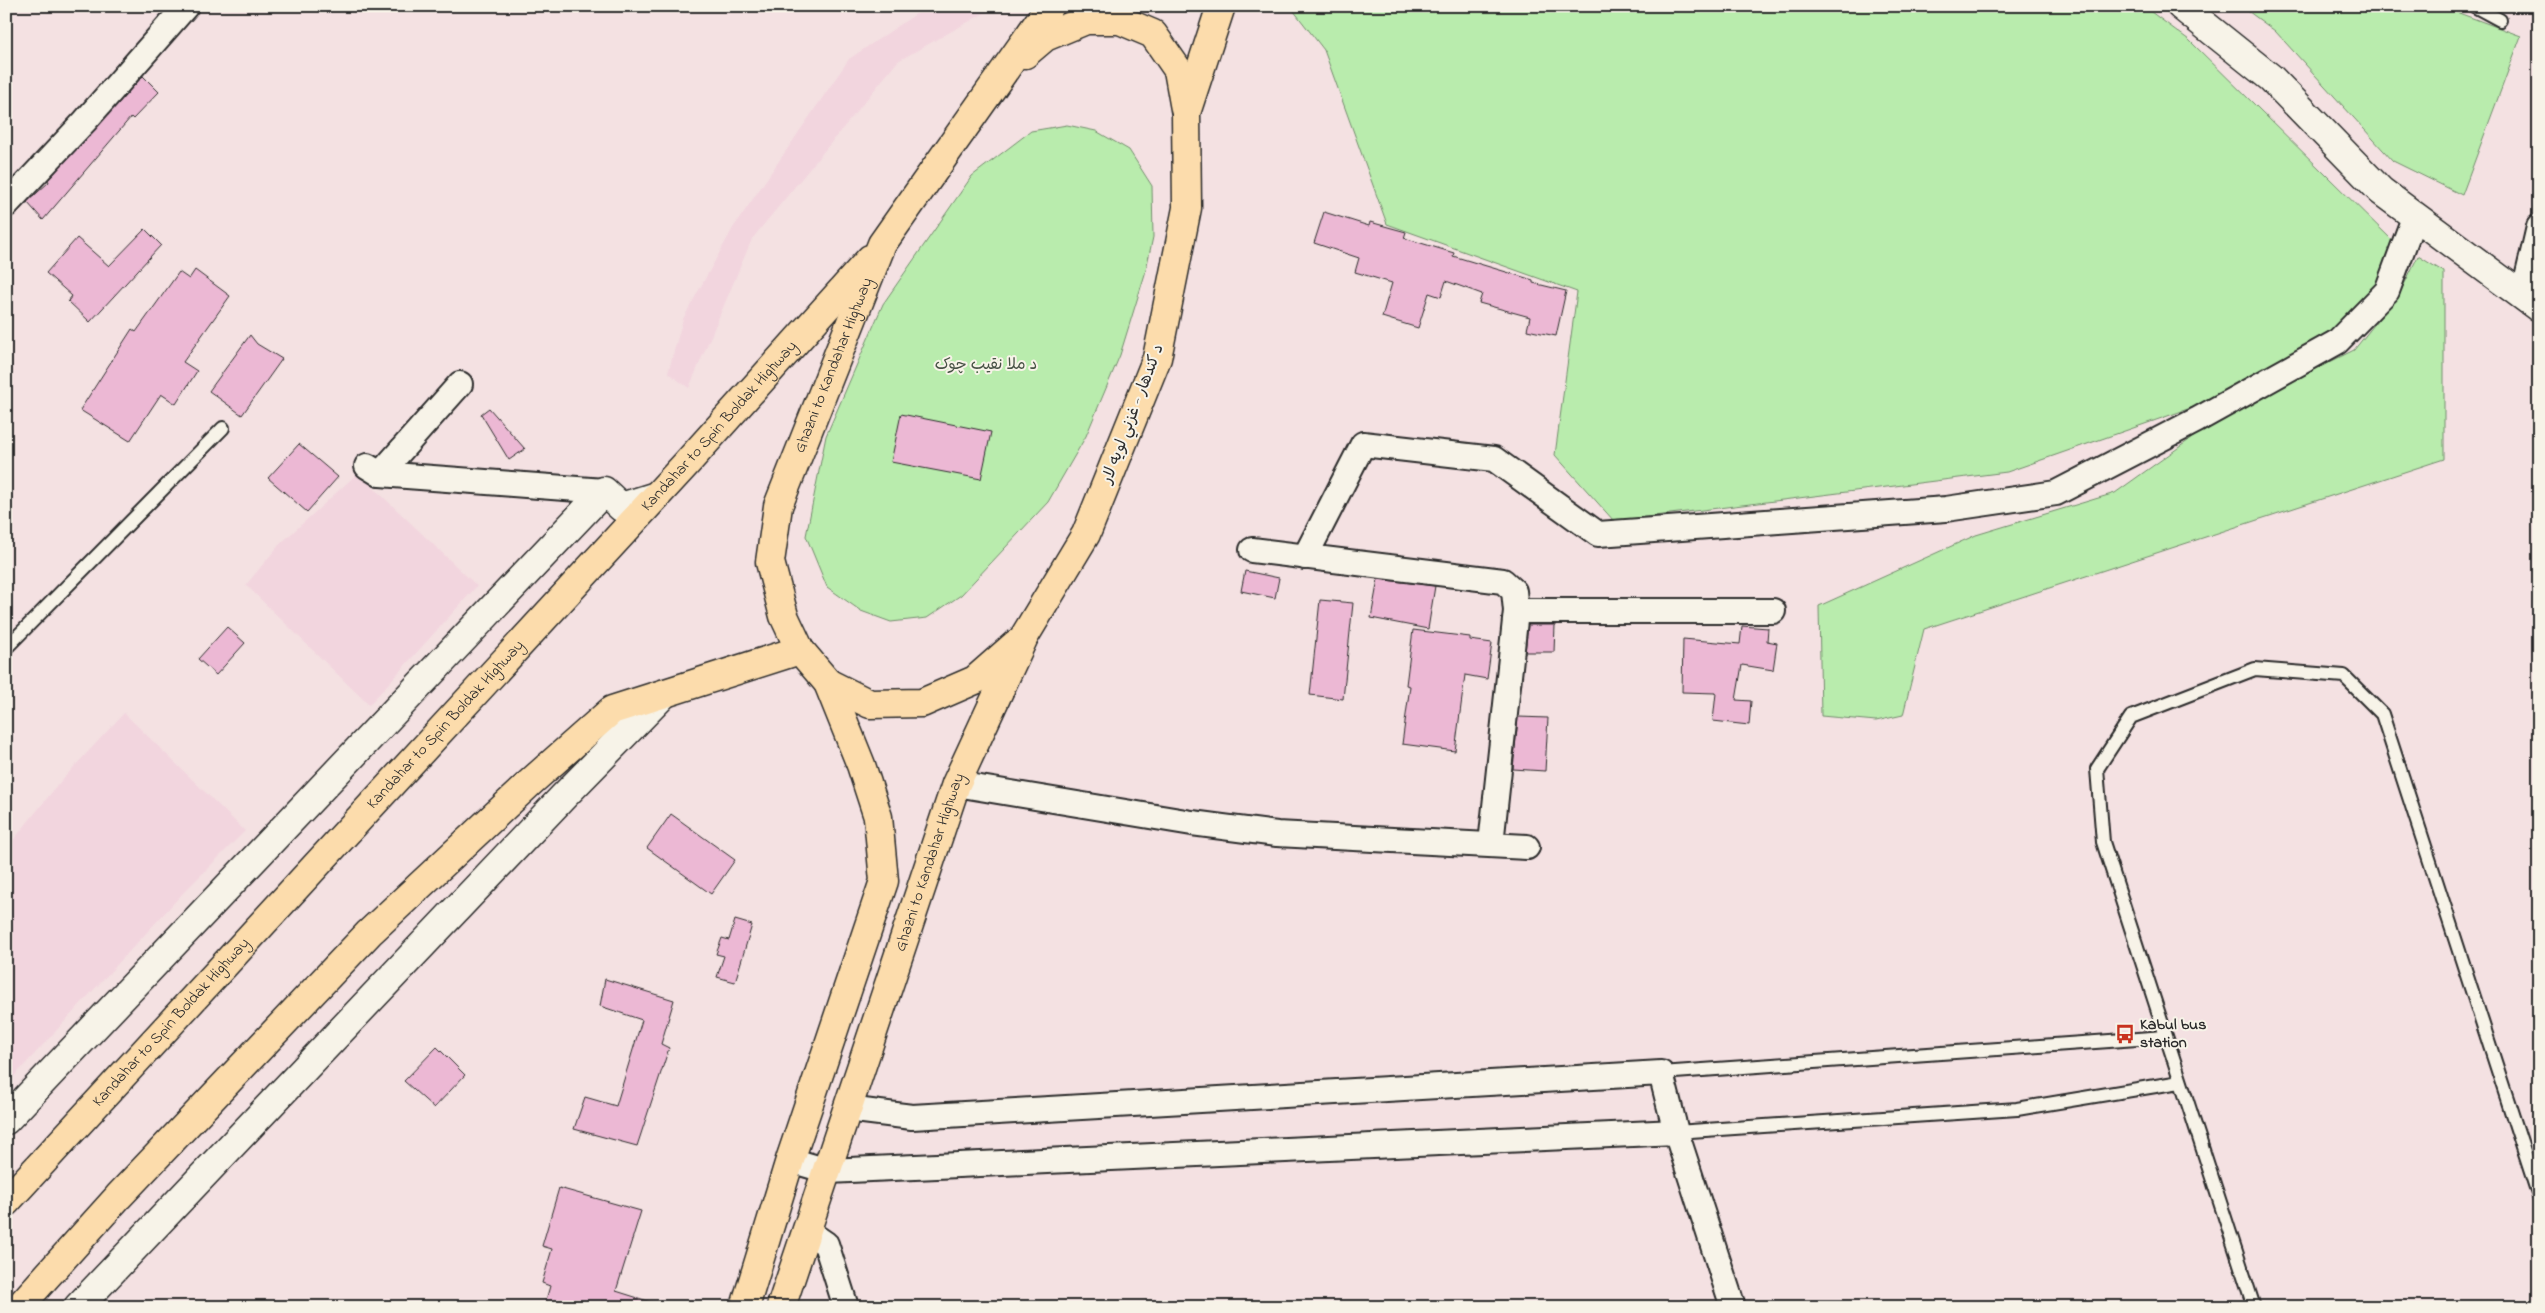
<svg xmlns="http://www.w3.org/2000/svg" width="2545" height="1313" font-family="'Indie Flower','Playpen Sans Arabic',sans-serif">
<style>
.built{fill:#f2d5de}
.green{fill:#b9ecad;stroke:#728c6c}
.building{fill:#ecb8d4;stroke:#2b2b2b}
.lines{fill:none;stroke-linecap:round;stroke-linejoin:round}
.service-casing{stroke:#2b2b2b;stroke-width:16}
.minor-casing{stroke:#2b2b2b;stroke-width:28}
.tertiary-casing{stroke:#2b2b2b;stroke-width:31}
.trunk-casing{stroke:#2b2b2b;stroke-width:31}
.service{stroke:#f7f3e8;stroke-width:12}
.minor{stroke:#f7f3e8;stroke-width:24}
.tertiary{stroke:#f7f3e8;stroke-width:28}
.trunk{stroke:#fcdcac;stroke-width:28}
.labels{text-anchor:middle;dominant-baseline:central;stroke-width:4;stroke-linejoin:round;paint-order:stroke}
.park-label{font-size:16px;fill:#475245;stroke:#f7f3e8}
.street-label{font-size:16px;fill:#2b2b2b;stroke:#f7f3e8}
.poi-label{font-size:16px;font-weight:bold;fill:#2b2b2b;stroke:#f7f3e8;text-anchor:start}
</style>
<rect width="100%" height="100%" fill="#f4e1e2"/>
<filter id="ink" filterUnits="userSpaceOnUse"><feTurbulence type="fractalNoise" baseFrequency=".02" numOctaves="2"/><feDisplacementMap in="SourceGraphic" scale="10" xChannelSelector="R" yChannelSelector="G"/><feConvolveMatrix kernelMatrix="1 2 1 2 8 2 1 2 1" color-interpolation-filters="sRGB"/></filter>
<g filter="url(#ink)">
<g class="built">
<path d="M928,6H997L898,61L752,239L689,388L668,373L683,319L733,228L849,59Z"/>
<path d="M358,473L477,586L369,705L246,585L279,545Z"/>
<path d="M124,713L245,831L184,892L6,1085V849L61,781Z"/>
</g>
<g class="green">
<path d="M1290,6H2143L2189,40L2396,244L2371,305L2228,395L2007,472L1614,521L1555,455L1577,292L1387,224L1324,50Z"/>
<path d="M2241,6H2440L2521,36L2462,195L2393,161L2275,31Z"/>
<path d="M1067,125L1096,131L1129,150L1152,186L1153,237L1145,274L1120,355L1086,436L1048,502L961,595L927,618L891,622L861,611L827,587L806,536L826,436L883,304L972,176L1031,131Z"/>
<path d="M2418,256L2444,272V459L1924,629L1903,715L1876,721L1821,716L1819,606L1976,535L2115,493L2227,413L2354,350L2401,291Z"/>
</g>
<g class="building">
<path d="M143,76L159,92L133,119L131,117L43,220L27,202L49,182L48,180Z"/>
<path d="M1324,212L1369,226L1370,222L1406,232L1404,238L1454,253L1453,256L1533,280V283L1566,291L1556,336L1527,330L1530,317L1479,303L1482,294L1446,281L1441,297L1429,293L1418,328L1382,317L1392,283L1355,272L1359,258L1314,243Z"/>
<path d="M145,229L161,245L90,322L68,301L72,296L46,273L77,238L109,266Z"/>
<path d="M195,270L230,296L183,362L197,371L176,404L161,394L130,441L80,410L132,329L136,332L179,272L189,279Z"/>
<path d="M250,335L257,344L282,359L242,415L209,391Z"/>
<path d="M489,408L525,449L509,460L481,414Z"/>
<path d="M901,414L991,432L981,479L891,462Z"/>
<path d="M299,444L338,477L307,512L268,478Z"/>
<path d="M1245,571L1279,578L1275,598L1241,591Z"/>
<path d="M1378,579L1435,586L1428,629L1371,618Z"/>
<path d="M1320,600L1353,603L1343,699L1310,695Z"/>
<path d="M1528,625H1555L1554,652H1525Z"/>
<path d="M1742,626L1768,628L1767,641L1777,643L1773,670L1742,665L1736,700L1751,701L1749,725L1713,721L1716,693L1682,692L1683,639L1740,644Z"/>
<path d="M227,627L245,643L216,675L198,659Z"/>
<path d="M1413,630L1470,637V640L1492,643L1487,679L1465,675L1455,751L1402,744L1410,686L1406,685Z"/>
<path d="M1518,717L1548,718L1545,771L1513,769Z"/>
<path d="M671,814L735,860L711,894L647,848Z"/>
<path d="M735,920L752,925L735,982L717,977L724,956L716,954L722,938L729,940Z"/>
<path d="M605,979L674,1000L661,1044L669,1048L637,1146L574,1129L585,1097L616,1106L642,1020L600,1006Z"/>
<path d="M437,1047L465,1075L434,1108L404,1081Z"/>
<path d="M559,1188L641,1211L616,1291L654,1303L653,1307H544L550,1286L542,1283L552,1249L542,1246Z"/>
</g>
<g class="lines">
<defs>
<g id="service">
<path d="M2474,6L2500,20"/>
<path d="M6,648L223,428"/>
<path d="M1661,1073L2165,1037"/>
<path d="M1676,1132L2017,1109L2180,1082"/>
<path d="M2254,1307L2103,842L2097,769L2131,717L2255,669L2344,676L2382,714L2539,1197"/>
</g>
<g id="minor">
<path d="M6,205L85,121L186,6"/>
<path d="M2523,296L2539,227"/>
<path d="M367,466L380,474L604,491"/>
<path d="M380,474L460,384"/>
<path d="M1252,550L1503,581L1514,591L1516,611L1491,844"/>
<path d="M1305,557L1363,444L1494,459L1598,534L1946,509L2056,493L2197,420L2337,342L2387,291L2415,215"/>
<path d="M1516,611H1773"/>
<path d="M956,784L1192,823L1277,834L1527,847"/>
<path d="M847,1109L912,1117L1661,1073L1676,1132L1733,1307"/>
<path d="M790,1160L828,1171L1676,1132"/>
<path d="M807,1231L826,1244L846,1307"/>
</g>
<g id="tertiary">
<path d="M2181,6L2271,78L2381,191L2539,308"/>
<path d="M6,1120L604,491L621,507L656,496"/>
<path d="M78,1307L563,797L664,694"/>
</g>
<g id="trunk">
<path d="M1025,54L1045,37L1086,20H1120L1153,34L1178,70L1185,109"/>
<path d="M828,683L870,704L922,703L975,680L1016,644"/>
<path id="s1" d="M6,1202L686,464L870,259"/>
<path d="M19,1307L118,1197L369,933L533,780L612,710L800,650"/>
<path id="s2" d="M745,1307L790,1160L884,881L878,817L861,765L828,683L800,650L784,616L770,562L778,506L882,244L1050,6"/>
<path id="s3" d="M781,1307L956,784L1024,637L1086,534L1157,358L1187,208L1186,113L1221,6"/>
</g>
</defs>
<use href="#service" class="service-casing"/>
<use href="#minor" class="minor-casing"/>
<use href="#tertiary" class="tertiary-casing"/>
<use href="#trunk" class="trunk-casing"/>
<use href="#service" class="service"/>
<use href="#minor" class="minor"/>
<use href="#tertiary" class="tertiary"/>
<use href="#trunk" class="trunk"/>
</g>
</g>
<defs>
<symbol id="bus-bare" viewBox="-9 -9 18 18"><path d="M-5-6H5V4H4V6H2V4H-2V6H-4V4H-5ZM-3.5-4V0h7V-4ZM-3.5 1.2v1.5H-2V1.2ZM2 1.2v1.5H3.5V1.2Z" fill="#c8321e" stroke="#f7f3e8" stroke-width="2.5" paint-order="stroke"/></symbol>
</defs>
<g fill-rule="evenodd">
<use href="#bus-bare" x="2111" y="1020" width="28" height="28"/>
</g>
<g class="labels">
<g class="park-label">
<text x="986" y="365">د ملا نقيب چوک</text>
</g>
<g class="street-label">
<text stroke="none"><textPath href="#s2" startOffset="1000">Ghazni to Kandahar Highway</textPath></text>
<text transform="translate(1133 414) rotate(-69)">د کندهار - غزني لويه لار</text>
<text stroke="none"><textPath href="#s1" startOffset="1054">Kandahar to Spin Boldak Highway</textPath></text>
<text stroke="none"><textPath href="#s1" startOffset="649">Kandahar to Spin Boldak Highway</textPath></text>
<text stroke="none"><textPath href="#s3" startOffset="469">Ghazni to Kandahar Highway</textPath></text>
<text stroke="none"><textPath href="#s1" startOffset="244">Kandahar to Spin Boldak Highway</textPath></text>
</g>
<g class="poi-label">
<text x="2140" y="1025">Kabul bus<tspan x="2140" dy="18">station</tspan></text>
</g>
</g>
<rect width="2545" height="1313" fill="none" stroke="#f7f3e8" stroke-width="25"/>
<rect x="12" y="12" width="2520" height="1288" fill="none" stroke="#2b2b2b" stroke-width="2" filter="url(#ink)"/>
</svg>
